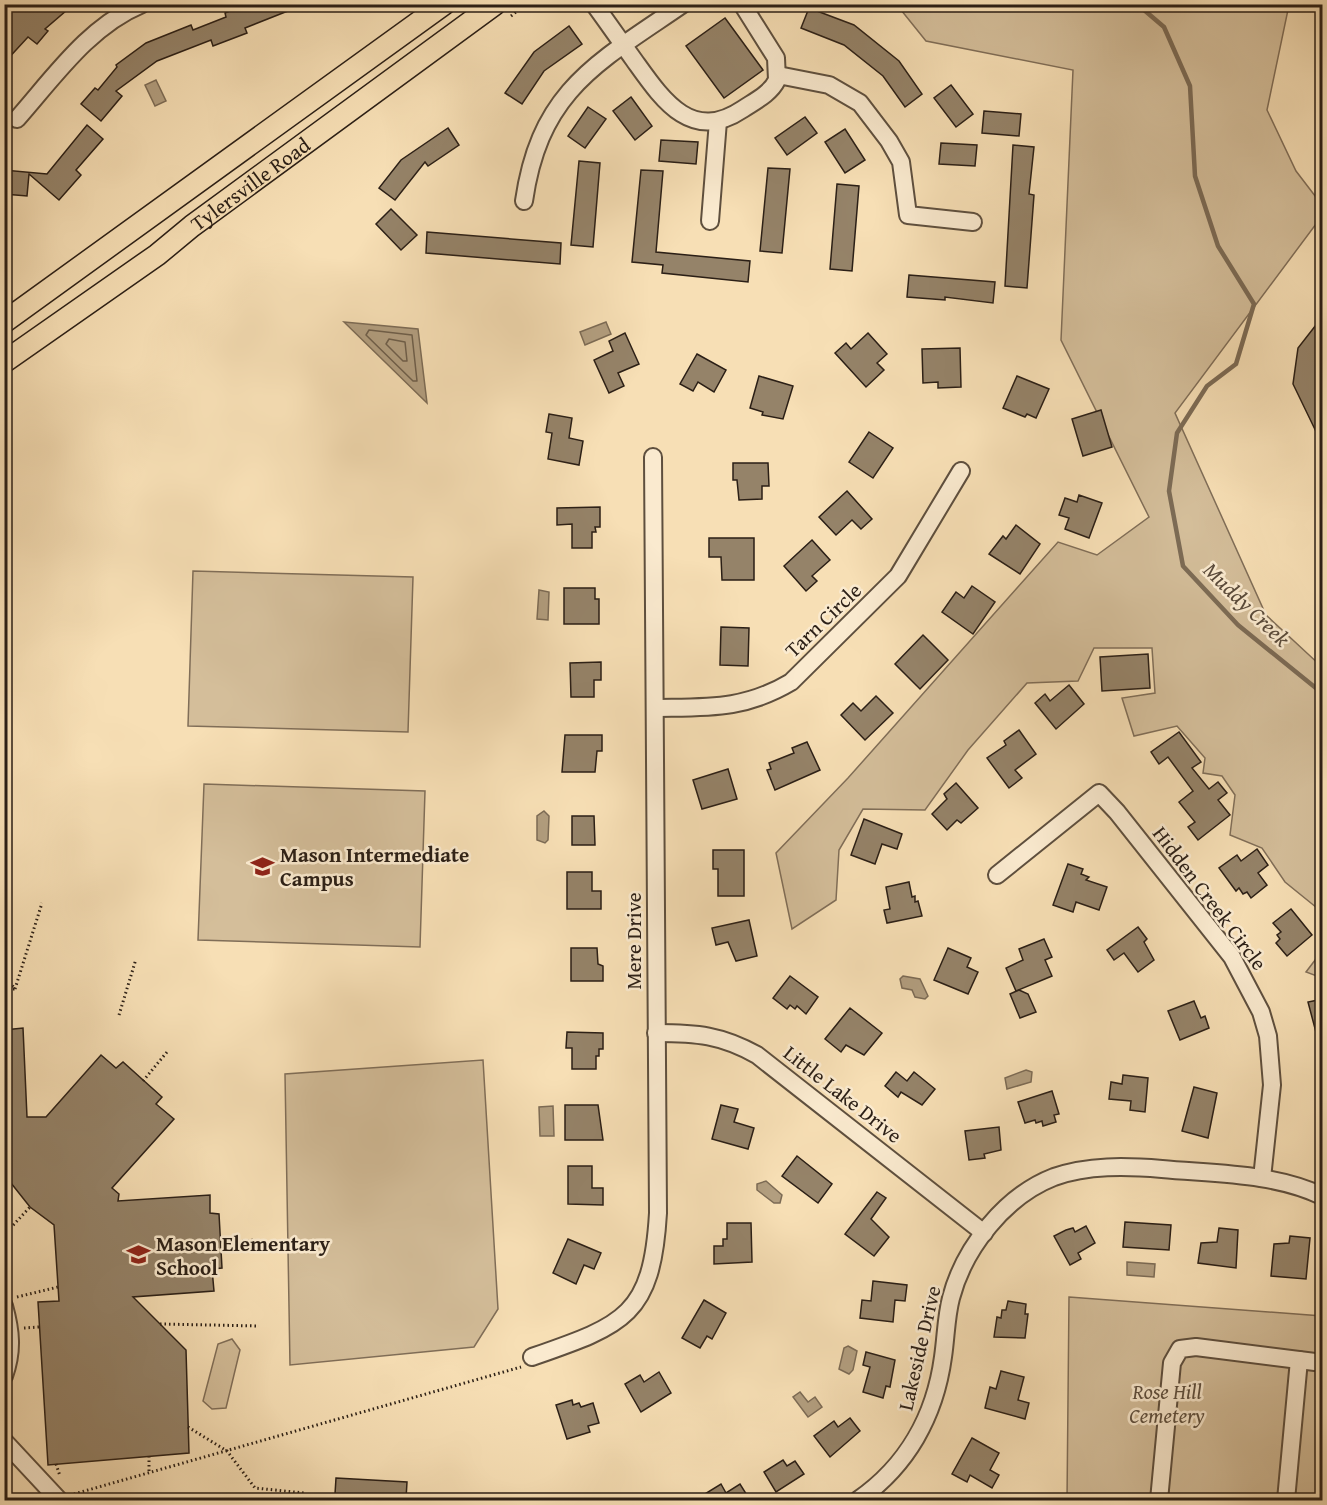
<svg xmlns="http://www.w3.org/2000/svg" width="1327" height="1505" font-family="'Gentium Book Plus',serif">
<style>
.green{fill:#d4be9a;stroke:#806e58;stroke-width:1.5}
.water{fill:#b29e7f;stroke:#7c6b55;stroke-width:1.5}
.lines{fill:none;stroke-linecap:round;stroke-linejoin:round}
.shore{stroke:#6e5e4a;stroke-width:1.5}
.stream{stroke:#7c6b55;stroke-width:4.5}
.building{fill:#958369;stroke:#2b1f16;stroke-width:1.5}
.minor-casing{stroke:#5e4f3e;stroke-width:20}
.major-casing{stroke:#2b1f16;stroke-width:24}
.path{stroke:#2b1f16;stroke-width:3;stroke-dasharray:1.5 3;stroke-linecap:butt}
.minor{stroke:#faeacf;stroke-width:16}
.major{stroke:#f7dfb5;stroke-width:21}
.labels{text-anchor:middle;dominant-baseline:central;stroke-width:5;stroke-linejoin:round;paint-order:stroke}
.street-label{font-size:21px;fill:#2b1f16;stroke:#faeacf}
.poi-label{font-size:21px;font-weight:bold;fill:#2b1f16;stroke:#faeacf;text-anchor:start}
.park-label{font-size:21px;font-style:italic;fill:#5e4f3e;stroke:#faeacf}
.water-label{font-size:22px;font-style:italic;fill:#5a4b3b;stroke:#faeacf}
</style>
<rect width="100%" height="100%" fill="#f7dfb5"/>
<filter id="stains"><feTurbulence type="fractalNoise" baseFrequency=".00333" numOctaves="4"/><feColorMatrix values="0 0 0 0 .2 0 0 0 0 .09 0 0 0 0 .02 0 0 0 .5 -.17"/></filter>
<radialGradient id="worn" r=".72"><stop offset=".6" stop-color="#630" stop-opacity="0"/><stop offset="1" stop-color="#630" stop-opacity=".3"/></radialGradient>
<g class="green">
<path d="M897,5H1289L1267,110L1296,171L1322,205V216L1175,413L1266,615L1322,667V912L1285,882L1262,848L1230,835L1235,795L1222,776L1203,773L1205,758L1177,726L1134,736L1122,698L1155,693L1152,648H1094L1078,681L1027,683L968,750L925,810L863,809L839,850L836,900L792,929L776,853L848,778L1058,542L1097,555L1149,517L1061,340L1073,70L926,41Z"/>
<path d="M193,571L413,577L408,732L188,726Z"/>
<path d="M204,784L425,791L420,947L198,940Z"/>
<path d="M1322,951V978L1306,972Z"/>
<path d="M483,1060L498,1309L474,1347L290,1365L285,1074Z"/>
<path d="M1069,1297L1322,1316V1500H1067Z"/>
<path d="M232,1339L240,1350L226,1408L212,1409L203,1401L218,1344Z"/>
</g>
<g class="water">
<path d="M156,80L166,101L155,106L145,85Z"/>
<path d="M344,322L418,329L427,403Z"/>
<path d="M606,322L611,334L585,345L580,332Z"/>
<path d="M539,590L549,592L548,620L537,619Z"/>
<path d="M544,811L549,816L548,840L545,843L537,840V816Z"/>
<path d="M903,976L920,979L928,996L925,999L915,997L912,990L902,988L900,979Z"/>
<path d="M1026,1070L1032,1072L1031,1082L1007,1089L1005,1078Z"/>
<path d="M553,1106L554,1136H540L539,1107Z"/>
<path d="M766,1181L782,1195L780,1203H774L757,1190V1184Z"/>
<path d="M1127,1262L1155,1264L1154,1277L1127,1275Z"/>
<path d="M848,1346L857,1351L853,1370L849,1374L839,1369L844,1348Z"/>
<path d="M800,1392L808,1402L815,1397L822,1407L808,1417L793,1397Z"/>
</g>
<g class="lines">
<g class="shore">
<path d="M369,330L412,335L417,381H413L366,335Z"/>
<path d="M389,339L405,342L407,361H403L386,344Z"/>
</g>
<path class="stream" d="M1137,4L1164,27L1190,86L1195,176L1218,246L1254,304L1236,364L1207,386L1177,433L1169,491L1183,566L1238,625L1322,693"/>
</g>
<g class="building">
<path d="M16,4H74L45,29L48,31L37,44L28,37L4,63V18Z"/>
<path d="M247,4L303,5L245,28L247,33L213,46L211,40L157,61L116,91L122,96L101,121L81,104L95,88L98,90L117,67L116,65L146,43L191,25L193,30L226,17L225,13Z"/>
<path d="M809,8L854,25L899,61L922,94L905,107L883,76L844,45L801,28Z"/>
<path d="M725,18L763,70L724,98L686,46Z"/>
<path d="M569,26L582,44L544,71L522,104L505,93L534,52Z"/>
<path d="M951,85L973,114L956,127L934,98Z"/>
<path d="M631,97L652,126L635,140L613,111Z"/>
<path d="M588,107L606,119L585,148L568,136Z"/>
<path d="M984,111L1021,114L1019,136L982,133Z"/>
<path d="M805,117L817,133L787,155L775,138Z"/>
<path d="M87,125L103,139L76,170L81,175L59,200L29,174L27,196L4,194V170L47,174Z"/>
<path d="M448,128L459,145L428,166L425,162L395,200L379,188L401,160Z"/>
<path d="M845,129L865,160L845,173L825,142Z"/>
<path d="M661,140L698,142L696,164L659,161Z"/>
<path d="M941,143L977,145L975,166L939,164Z"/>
<path d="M1013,145L1034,147L1029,194L1034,195L1027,288L1005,286Z"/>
<path d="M579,161L600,163L593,247L571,245Z"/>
<path d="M768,168L790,169L782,253L760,251Z"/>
<path d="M641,170L663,171L656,252L750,261L748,282L662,273L663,265L632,262Z"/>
<path d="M837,184L859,186L852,271L830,269Z"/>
<path d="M391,209L417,235L401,250L376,224Z"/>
<path d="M427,232L561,243L560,264L426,253Z"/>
<path d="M909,275L995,282L993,303L945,297V300L907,297Z"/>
<path d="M1323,316V446L1293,384L1298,348Z"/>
<path d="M625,333L639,364L618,373L624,386L609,393L594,360L613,351L609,341Z"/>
<path d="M868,333L887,354L877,363L884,370L866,387L835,353L846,343L851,349Z"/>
<path d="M960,348L961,387L938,388V382L923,383L922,349Z"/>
<path d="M697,354L726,370L714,392L698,382L693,391L680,384Z"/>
<path d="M759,376L793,386L783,419L762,415L763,412L750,408Z"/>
<path d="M1017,376L1049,389L1036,418L1027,414L1025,417L1003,408Z"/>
<path d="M1101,410L1112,447L1083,456L1072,419Z"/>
<path d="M549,414L572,418L569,438L583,441L579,465L548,459L552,433L546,432Z"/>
<path d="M869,432L893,448L873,478L849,462Z"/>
<path d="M733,463H768L769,486H762V499L739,500L737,480H733Z"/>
<path d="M847,491L872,519L861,529L852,520L836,535L819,517Z"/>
<path d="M1079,495L1102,503L1089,538L1065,529L1069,518L1059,515L1065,498L1077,502Z"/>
<path d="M600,507V527H595L596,532H592V548H572V524L557,525V508Z"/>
<path d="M1016,525L1040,544L1020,574L989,554L1003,536L1006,539Z"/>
<path d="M709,538H754V580H722L721,557H709Z"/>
<path d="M812,540L830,560L812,576L817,581L806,591L784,566Z"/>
<path d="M972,586L995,602L973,634L942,612L956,592L964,598Z"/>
<path d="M564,588H595V599H599V624H564Z"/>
<path d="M721,627L749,628L748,666L720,665Z"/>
<path d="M923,635L948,660L920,689L895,664Z"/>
<path d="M1148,654L1150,688L1102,691L1100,657Z"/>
<path d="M601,662V680H594V697H571L570,663Z"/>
<path d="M1069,685L1084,704L1056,729L1035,703L1045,694L1050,701Z"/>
<path d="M876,696L893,713L865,740L841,715L853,703L861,711Z"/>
<path d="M1019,730L1036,754L1015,770L1022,778L1009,788L987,758L1006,745L1004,741Z"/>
<path d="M1179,732L1201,762L1192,768L1209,789L1218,782L1227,793L1218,800L1230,815L1198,840L1188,827L1195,822L1179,802L1193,791L1168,757L1159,764L1151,752Z"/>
<path d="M565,735H602V751H597L595,772H562Z"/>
<path d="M807,742L820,770L775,790L767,770L771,769L769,763L794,753L792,748Z"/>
<path d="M728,769L737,799L702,809L693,780Z"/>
<path d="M956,783L978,808L961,823L957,820L947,830L932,814L947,799L944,794Z"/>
<path d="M572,816H594L595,845H572Z"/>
<path d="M864,819L902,834L897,849L882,844L875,864L851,855Z"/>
<path d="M1257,849L1268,865L1258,873L1267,885L1251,898L1247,892L1243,894L1239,888L1236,891L1219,868L1237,855L1241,861Z"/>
<path d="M713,850H744V896H718V869H713Z"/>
<path d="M1068,864L1083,869L1081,874L1089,877L1086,880L1107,887L1099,910L1076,902L1073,912L1053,905Z"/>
<path d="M567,872H592V891H601V909H567Z"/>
<path d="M909,882L912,897L915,896V902L918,901L922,916L887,923L884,910L890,909L886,887Z"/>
<path d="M1291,909L1312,935L1287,956L1276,943L1280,939L1277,935L1281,932L1273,923Z"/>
<path d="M749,920L757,956L736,961L728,942L716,945L712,928Z"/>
<path d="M1138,927L1147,939L1144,942L1154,960L1138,972L1124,953L1114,960L1107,950Z"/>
<path d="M1044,939L1052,957L1045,960L1052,976L1016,991L1006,968L1023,960L1019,949Z"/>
<path d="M571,948H597L598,964L603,966V981H571Z"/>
<path d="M948,948L971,958L967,967L978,972L968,994L934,980Z"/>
<path d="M790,976L818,997L806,1014L797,1006L795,1009L790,1005L787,1009L773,998Z"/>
<path d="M1019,990L1028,994L1036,1012L1020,1018L1010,994Z"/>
<path d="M1323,999V1039L1318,1040L1308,1002Z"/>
<path d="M1194,1001L1201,1018L1205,1016L1209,1028L1180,1040L1168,1011Z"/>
<path d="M850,1008L882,1033L864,1055L846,1045L841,1052L825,1039Z"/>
<path d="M23,1028L27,1117H46L101,1055L116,1068L123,1062L162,1097L156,1104L174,1119L112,1188L119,1194L118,1201L210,1195V1213L219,1214L222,1268L212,1269L214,1291L133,1297L186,1350L189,1453L48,1465L38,1302L59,1301L54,1225L30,1207L11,1183H4V1030Z"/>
<path d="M567,1032L603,1033V1049H599V1056H596V1069H572V1048H566Z"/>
<path d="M896,1072L907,1081L914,1072L935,1089L922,1105L901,1092L898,1097L885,1086Z"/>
<path d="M1123,1075L1148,1078L1145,1112L1130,1110L1131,1101L1109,1099L1111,1082L1122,1084Z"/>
<path d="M1194,1087L1217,1093L1208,1138L1182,1131Z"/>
<path d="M1052,1091L1059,1114L1054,1115L1056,1122L1043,1126L1042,1121L1036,1123L1035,1120L1025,1123L1018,1102Z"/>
<path d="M565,1105H598L603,1140H565Z"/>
<path d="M721,1105L738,1109L734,1122L754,1128L748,1149L712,1139Z"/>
<path d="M999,1127L1001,1150L984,1154L985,1158L969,1160L965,1131Z"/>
<path d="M797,1156L832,1184L818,1203L782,1176Z"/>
<path d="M568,1166H592V1188H603V1205L568,1204Z"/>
<path d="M877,1192L886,1198L871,1219L889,1237L874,1256L845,1234Z"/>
<path d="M1125,1222L1171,1225L1169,1250L1123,1247Z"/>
<path d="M727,1223H751L752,1262L714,1264V1246H723V1239H727Z"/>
<path d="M1086,1226L1095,1243L1078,1253L1081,1259L1070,1265L1054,1236L1066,1230L1073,1228L1075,1232Z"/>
<path d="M1219,1228L1238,1230L1236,1268L1198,1263L1201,1243L1217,1242Z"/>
<path d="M1290,1236L1310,1238L1306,1279L1271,1276L1274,1244L1289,1243Z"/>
<path d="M568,1239L601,1253L594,1269L584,1265L576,1284L553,1273Z"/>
<path d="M873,1281L907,1285L905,1301L895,1300L893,1322L860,1318L862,1300L871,1301Z"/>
<path d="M704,1300L726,1313L712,1339L707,1336L700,1348L682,1338Z"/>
<path d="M1008,1301L1026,1304L1025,1314H1028L1025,1338L994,1337L997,1317L1001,1318L1002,1310H1006Z"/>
<path d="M866,1352L895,1360L890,1387L886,1386L883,1398L863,1392L870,1367L863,1365Z"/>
<path d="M1001,1371L1024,1377L1018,1400L1029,1403L1025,1419L985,1408L990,1387L996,1389Z"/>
<path d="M659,1372L671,1393L641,1412L625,1384L640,1375L644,1382Z"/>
<path d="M572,1400L573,1405L579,1403L581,1407L593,1403L599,1423L588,1426L590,1432L567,1439L556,1405Z"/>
<path d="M850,1418L860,1431L830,1457L814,1436L834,1421L838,1427Z"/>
<path d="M972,1438L999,1453L990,1470L999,1475L992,1488L970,1475L967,1482L952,1474Z"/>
<path d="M783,1460L787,1466L795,1461L804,1474L776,1492L764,1472Z"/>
<path d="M336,1478L407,1482L406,1499L335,1494Z"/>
<path d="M721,1484L726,1493L740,1484L750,1500H695Z"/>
</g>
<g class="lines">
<defs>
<g id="minor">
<path d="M594,4C608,23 621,42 634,60C662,99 691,144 743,109C755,101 770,94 777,80L776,58L742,4"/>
<path d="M778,75L829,85L860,103L889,141L901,162L908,215L973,222"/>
<path d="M17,119C54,77 89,26 142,4"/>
<path d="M524,201C540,90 597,63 683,4"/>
<path d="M710,221L718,121"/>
<path d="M655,708C707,707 744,710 791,682L898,576L961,471"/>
<path d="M997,875L1099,793L1117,812L1232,957L1261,1012L1268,1036L1272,1085L1262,1178"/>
<path d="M656,1033C697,1033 721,1035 757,1055L984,1233"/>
<path d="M4,1306C11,1331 13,1351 4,1376"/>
<path d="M532,1357C624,1325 652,1316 658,1213L653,457"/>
<path d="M4,1441L59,1500"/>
<path d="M858,1500C907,1466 935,1416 943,1357C946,1337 946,1317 951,1298C964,1248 1005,1196 1054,1177C1088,1165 1126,1166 1162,1169C1215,1174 1274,1173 1322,1196"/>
<path d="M1159,1500L1172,1363L1180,1349L1196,1347L1315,1362"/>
<path d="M1286,1500L1299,1360"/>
</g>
<g id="major">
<path d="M4,322L444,4"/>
<path id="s1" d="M4,362L157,255L192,226L495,4"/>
</g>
</defs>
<use href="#minor" class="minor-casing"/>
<use href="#major" class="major-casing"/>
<g class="path">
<path d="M511,16L526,4"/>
<path d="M4,975L15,989"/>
<path d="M4,989H15"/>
<path d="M15,989L42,903"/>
<path d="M119,1015L136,959"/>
<path d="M143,1081L167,1052"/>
<path d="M4,1235L30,1207"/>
<path d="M220,1242L256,1240"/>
<path d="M17,1297L58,1287"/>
<path d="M160,1324L259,1326"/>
<path d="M24,1328L39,1327"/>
<path d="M188,1427L227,1451L255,1488L304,1493"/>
<path d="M149,1456V1471"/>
<path d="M56,1464L60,1476"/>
<path d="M74,1494L521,1367"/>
</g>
<use href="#minor" class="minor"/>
<use href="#major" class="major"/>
</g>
<defs>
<symbol id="school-bare" viewBox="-9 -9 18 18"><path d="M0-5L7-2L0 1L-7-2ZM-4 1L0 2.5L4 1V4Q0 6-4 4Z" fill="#8f2418" stroke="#faeacf" stroke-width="2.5" paint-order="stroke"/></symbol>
</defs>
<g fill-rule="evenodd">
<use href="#school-bare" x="246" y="850" width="33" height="33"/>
<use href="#school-bare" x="122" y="1238" width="33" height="33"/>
</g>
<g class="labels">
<g class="street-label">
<text stroke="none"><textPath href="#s1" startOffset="304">Tylersville Road</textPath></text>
<text transform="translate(823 620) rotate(-44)">Tarn Circle</text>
<text transform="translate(1210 898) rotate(53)">Hidden Creek Circle</text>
<text transform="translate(633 941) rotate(-90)">Mere Drive</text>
<text transform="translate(843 1094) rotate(38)">Little Lake Drive</text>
<text transform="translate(919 1348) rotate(-77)">Lakeside Drive</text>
</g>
<g class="poi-label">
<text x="280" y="854">Mason Intermediate<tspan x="280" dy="24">Campus</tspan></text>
<text x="156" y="1243">Mason Elementary<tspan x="156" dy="24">School</tspan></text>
</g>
<g class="park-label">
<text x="1167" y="1391">Rose Hill<tspan x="1167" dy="24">Cemetery</tspan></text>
</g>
<g class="water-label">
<text transform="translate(1247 604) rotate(44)">Muddy Creek</text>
</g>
</g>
<rect width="1327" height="1505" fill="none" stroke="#f7dfb5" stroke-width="24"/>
<rect x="6" y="6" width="1315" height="1493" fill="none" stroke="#2b1f16" stroke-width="3"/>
<rect x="12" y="12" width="1303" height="1481" fill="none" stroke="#2b1f16" stroke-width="1.5"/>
<rect width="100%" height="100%" filter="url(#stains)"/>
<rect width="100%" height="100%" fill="url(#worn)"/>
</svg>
